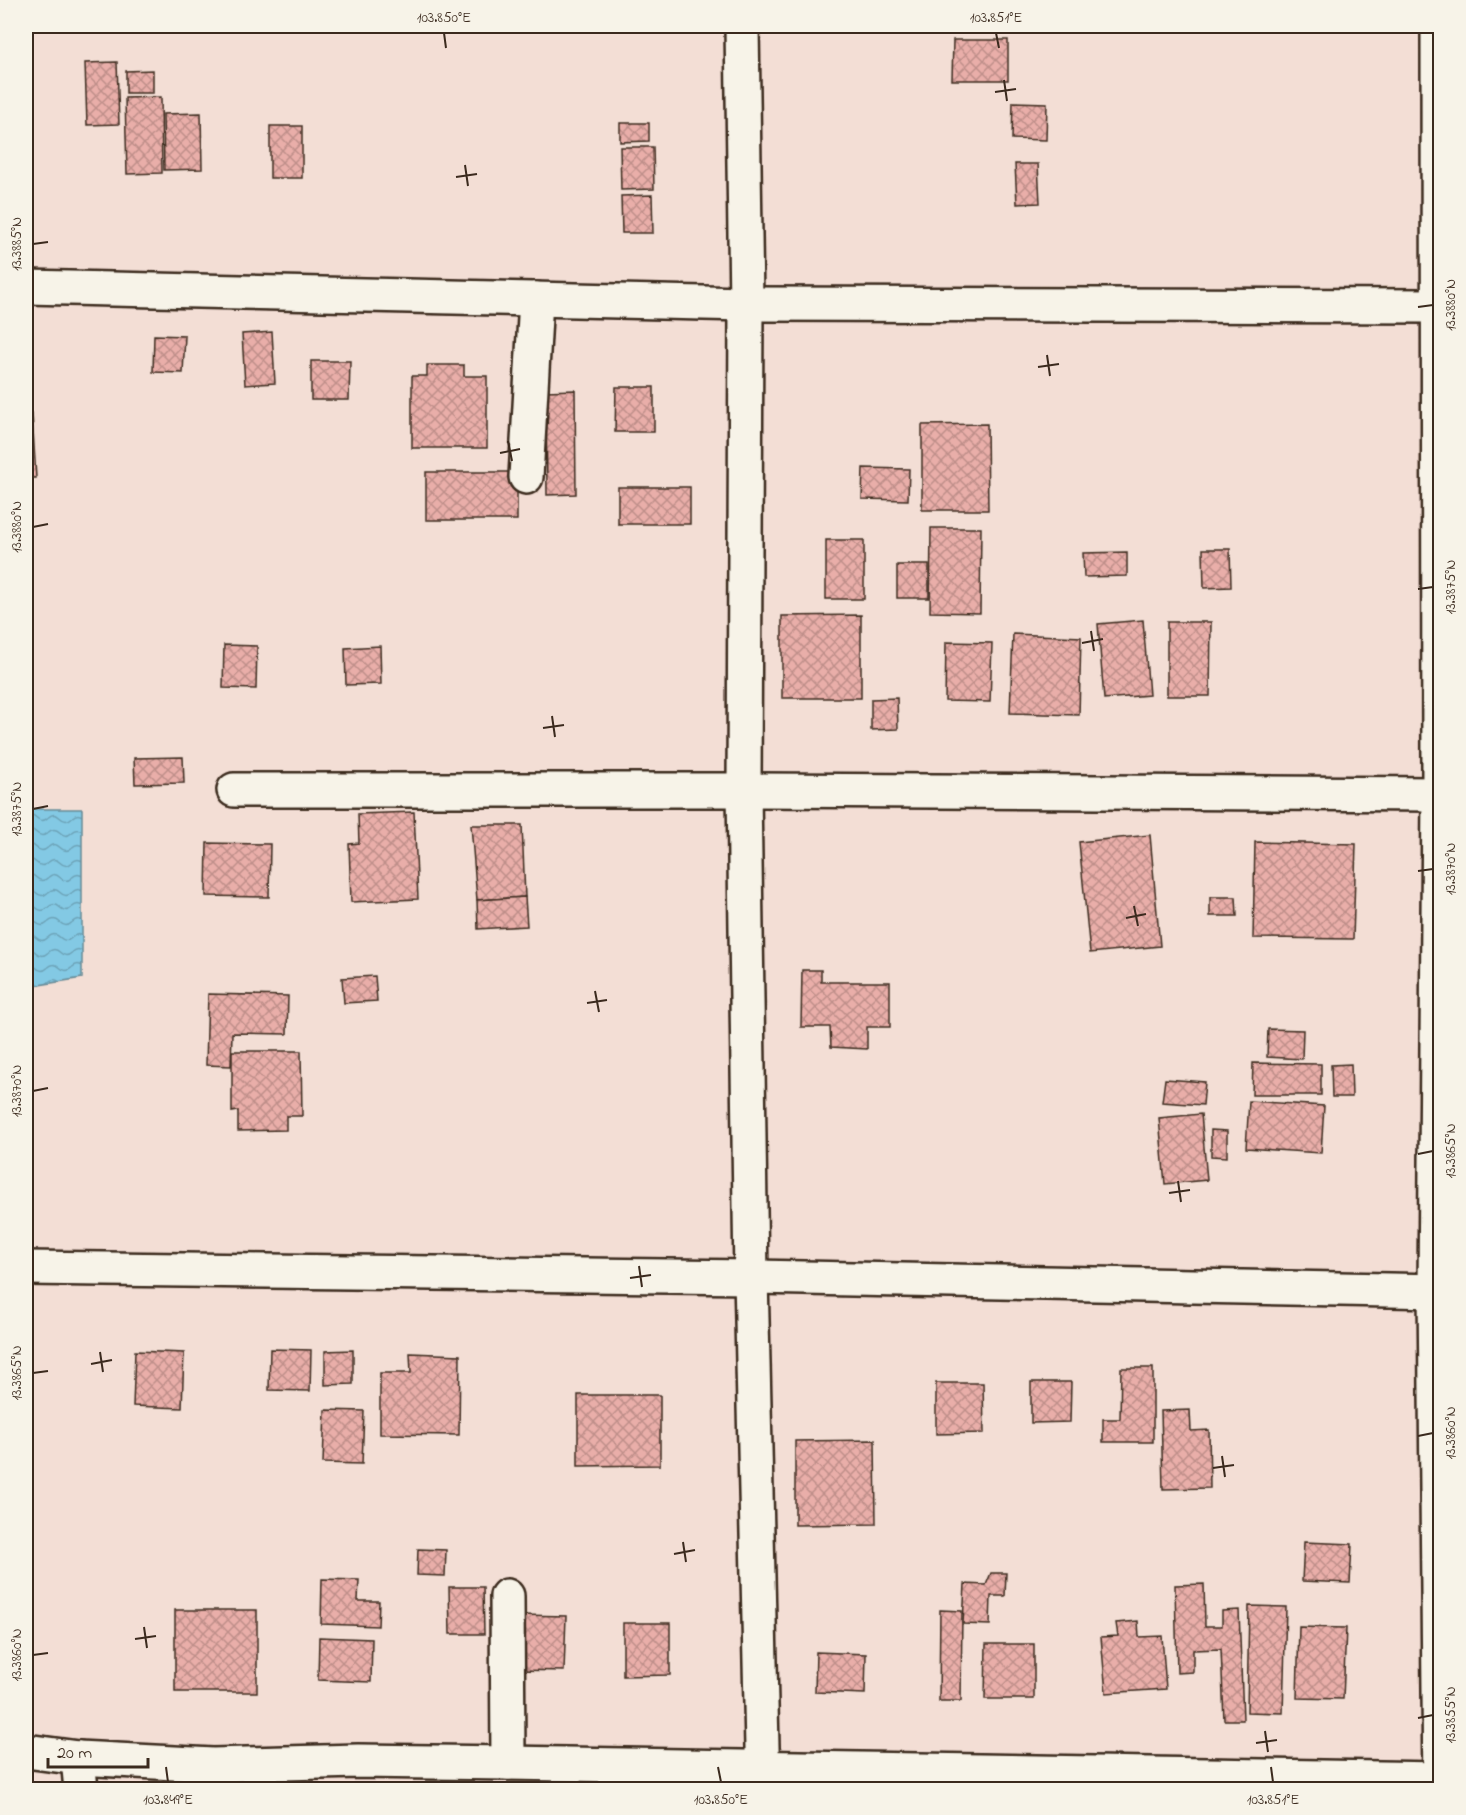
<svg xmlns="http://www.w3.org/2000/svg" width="1466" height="1815" font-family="'Indie Flower',sans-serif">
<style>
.water{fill:url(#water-waves);stroke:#668995;stroke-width:1.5}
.building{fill:url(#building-cross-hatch);stroke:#3b2a1e;stroke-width:1.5}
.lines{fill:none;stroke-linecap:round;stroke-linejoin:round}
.minor-casing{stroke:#3b2a1e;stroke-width:38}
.minor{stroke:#f7f3e8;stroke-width:33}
.ticks{fill:none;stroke:#3b2a1e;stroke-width:2}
.neatline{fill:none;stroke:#3b2a1e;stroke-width:2}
.ticks-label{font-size:15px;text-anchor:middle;fill:#3b2a1e}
</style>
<defs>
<pattern id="water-waves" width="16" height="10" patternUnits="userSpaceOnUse" patternTransform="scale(1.5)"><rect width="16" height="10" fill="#83c9e4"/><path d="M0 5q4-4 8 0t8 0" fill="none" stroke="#6ca3b8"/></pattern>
<pattern id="building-cross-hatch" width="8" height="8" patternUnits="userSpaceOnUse" patternTransform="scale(1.5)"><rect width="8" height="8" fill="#e9aea9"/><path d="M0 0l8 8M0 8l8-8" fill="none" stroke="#be8e89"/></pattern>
</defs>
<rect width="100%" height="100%" fill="#f3ded5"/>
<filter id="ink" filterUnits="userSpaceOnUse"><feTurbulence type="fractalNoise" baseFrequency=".0167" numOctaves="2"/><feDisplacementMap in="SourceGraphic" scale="12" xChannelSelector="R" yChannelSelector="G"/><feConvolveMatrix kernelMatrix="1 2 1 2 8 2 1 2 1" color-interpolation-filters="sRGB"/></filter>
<g filter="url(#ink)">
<path class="water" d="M26,809H82V978L26,987Z"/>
<g class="building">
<path d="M953,40H1008V80H952Z"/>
<path d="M117,62L119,124L87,125L85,63Z"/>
<path d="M153,70V93H126V71Z"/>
<path d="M161,97L162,173L127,174L125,98Z"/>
<path d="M1013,102L1047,103L1046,140L1012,139Z"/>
<path d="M201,113L202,169L164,170L163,114Z"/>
<path d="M620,123H649V141L620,142Z"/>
<rect x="270" y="126" width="32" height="52"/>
<path d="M620,147H653L654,189L621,190Z"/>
<path d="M1015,164H1038L1040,203L1017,204Z"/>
<path d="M652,195L653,233H622L621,196Z"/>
<path d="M272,332L275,383L245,385L242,334Z"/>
<path d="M154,335L185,336L183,373L153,372Z"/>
<path d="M311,361H350L349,400H311Z"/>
<path d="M427,365H464V376H487V448H412V376H427Z"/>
<path d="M616,387H654V432H615Z"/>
<path d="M575,390L576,494L547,495L546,391Z"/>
<path d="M32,413L36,478H26V414Z"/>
<path d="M987,424L988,510H922V425Z"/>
<path d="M863,468L909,469L908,500L862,499Z"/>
<rect x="426" y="472" width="91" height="48"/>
<rect x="618" y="487" width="72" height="37"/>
<path d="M931,528H981L980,613L930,612Z"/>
<rect x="826" y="540" width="38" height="59"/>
<path d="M1203,549H1230L1231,587L1204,588Z"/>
<path d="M1127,552V576L1084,577L1083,553Z"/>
<rect x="897" y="565" width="32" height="33"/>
<path d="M861,615V698H782V616Z"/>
<path d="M1143,620L1149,695L1104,699L1098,624Z"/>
<path d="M1167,622H1211L1210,696H1167Z"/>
<path d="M1013,634L1081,637L1079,715L1010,713Z"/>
<path d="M946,642L992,643L990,702L945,701Z"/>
<path d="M224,645L257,646L256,689L223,688Z"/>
<path d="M380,646L381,684L346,685L345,648Z"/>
<path d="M897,698L898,729L871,730V699Z"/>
<path d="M183,757L184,783L135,784L134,758Z"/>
<path d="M414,812L418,899L351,902L349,844L359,843L358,814Z"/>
<path d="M471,825H522L525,897L477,900Z"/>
<path d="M1150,835L1160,946L1090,953L1079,842Z"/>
<path d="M1255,842L1356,844L1353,939L1253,938Z"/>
<path d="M207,843L270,844L269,897L206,896Z"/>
<path d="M525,897L527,926L478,929L477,900Z"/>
<path d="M1210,897H1236L1237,916H1210Z"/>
<path d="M802,970H821V982H890V1027H867V1049L831,1047L830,1027H801Z"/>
<path d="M375,976L377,1001L344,1003L342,978Z"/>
<path d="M208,994L288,996L287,1034L232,1033L231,1066L206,1065Z"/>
<path d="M1268,1029L1303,1030L1302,1059L1267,1057Z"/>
<path d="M232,1051H301L302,1116H286V1130L238,1131V1111L232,1112Z"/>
<path d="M1253,1063L1321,1064V1095H1252Z"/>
<path d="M1351,1064L1352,1097H1332L1331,1065Z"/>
<path d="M1165,1079L1205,1082L1203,1105L1162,1102Z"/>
<path d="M1249,1101L1324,1106L1321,1153L1246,1148Z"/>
<path d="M1201,1114L1207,1180L1165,1184L1159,1118Z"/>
<path d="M1211,1130L1227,1131V1157L1211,1156Z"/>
<path d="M270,1349L311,1350L310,1391L269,1390Z"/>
<path d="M353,1350V1384L325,1385V1351Z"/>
<path d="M135,1351L184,1353L182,1408L133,1406Z"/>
<path d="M410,1353L460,1355L459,1435L380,1434V1373H411Z"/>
<path d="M1121,1368H1153V1442H1103V1419H1120Z"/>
<path d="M1031,1382H1071L1070,1422L1031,1423Z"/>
<path d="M936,1383H983L984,1433L936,1434Z"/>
<path d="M578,1395H660V1465L578,1466Z"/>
<path d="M325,1410L364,1411L362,1464L323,1463Z"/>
<path d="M1190,1410L1191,1431L1209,1430L1210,1488L1163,1489L1161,1411Z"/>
<path d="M875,1440L876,1524L795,1525V1441Z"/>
<path d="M1304,1542L1352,1544L1350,1583L1302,1581Z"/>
<path d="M418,1549L446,1550L445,1576L417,1575Z"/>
<path d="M991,1573H1006L1005,1596H991L990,1625L963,1624L965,1584L986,1585Z"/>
<path d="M322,1579L359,1580L358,1601H379L378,1626L321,1624Z"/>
<path d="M1204,1584L1205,1626H1222V1611L1239,1610L1243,1720H1224L1221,1649L1193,1650V1672L1177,1673L1175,1585Z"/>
<path d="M449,1587H483L484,1634H450Z"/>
<path d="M1249,1606L1286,1607L1283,1713L1247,1712Z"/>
<rect x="175" y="1610" width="82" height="82"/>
<path d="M940,1610L962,1611L961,1701H939Z"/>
<path d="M519,1615L566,1616L564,1671L517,1670Z"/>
<path d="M1138,1621L1139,1637L1162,1636L1166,1689L1106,1693L1101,1637L1118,1636L1116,1623Z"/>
<path d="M623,1623H670V1675L623,1676Z"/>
<path d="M1299,1627L1346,1628L1343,1699L1297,1698Z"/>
<path d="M319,1637L372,1639L371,1682L318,1680Z"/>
<path d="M986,1644H1034V1699H985Z"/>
<path d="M816,1652L866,1654L865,1694L815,1692Z"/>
</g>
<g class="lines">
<defs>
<g id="minor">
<path d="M742,26L746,304L744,790L751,1277L763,1790"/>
<path d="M1438,26L1439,794L1435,1291L1440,1790"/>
<path d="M26,287L746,304L1440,306"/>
<path d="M526,477L536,299"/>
<path d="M234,790H744L1440,794"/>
<path d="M26,1268L751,1277L1440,1291"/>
<path d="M507,1596L508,1763"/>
<path d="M26,1751L78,1758L213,1765L358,1761L508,1763L1440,1779"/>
<path d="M78,1758L81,1790"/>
</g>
</defs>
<use href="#minor" class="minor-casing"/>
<use href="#minor" class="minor"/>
</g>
</g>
<path class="ticks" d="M444,33L446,48M996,33L999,48M1004,80L1007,101M995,92L1016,89M465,165L468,186M456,177L477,174M33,244L48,242M1418,307L1433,305M1047,355L1050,376M1038,367L1059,364M508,441L512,461M500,453L520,449M33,527L48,524M1418,589L1433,587M1091,631L1094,651M1082,643L1103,639M552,716L555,737M543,728L564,725M33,809L48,806M1418,871L1433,869M1134,906L1138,926M1126,918L1146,914M595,991L599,1012M587,1003L607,1000M33,1091L48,1088M1418,1154L1433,1151M1178,1181L1181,1202M1169,1193L1190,1190M639,1266L642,1287M630,1278L651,1275M100,1352L103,1372M91,1364L112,1360M33,1373L48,1371M1418,1436L1433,1433M1222,1456L1225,1477M1213,1468L1234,1465M683,1542L686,1562M674,1554L695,1550M144,1627L147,1648M135,1639L156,1636M33,1655L48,1653M1418,1718L1433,1715M1265,1731L1268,1752M1256,1743L1277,1740M166,1767L168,1782M718,1767L721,1782M1271,1767L1273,1782"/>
<rect width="1466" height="1815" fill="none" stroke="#f7f3e8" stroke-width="66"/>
<path d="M48 1758v9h100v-9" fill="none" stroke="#3b2a1e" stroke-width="3"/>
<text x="57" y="1758" font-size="18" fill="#3b2a1e" stroke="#f7f3e8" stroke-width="4.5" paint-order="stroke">20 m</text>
<rect x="33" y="33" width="1400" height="1749" class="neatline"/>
<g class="ticks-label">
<text x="444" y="22">103.850°E</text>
<text x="996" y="22">103.851°E</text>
<text transform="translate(16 244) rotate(-90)" y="5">13.3885°N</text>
<text transform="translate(1450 305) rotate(-90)" y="5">13.3880°N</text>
<text transform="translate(16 527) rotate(-90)" y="5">13.3880°N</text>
<text transform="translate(1450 587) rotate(-90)" y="5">13.3875°N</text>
<text transform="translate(16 809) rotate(-90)" y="5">13.3875°N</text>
<text transform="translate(1450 869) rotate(-90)" y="5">13.3870°N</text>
<text transform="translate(16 1091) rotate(-90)" y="5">13.3870°N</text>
<text transform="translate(1450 1151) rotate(-90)" y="5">13.3865°N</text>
<text transform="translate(16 1373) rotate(-90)" y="5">13.3865°N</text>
<text transform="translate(1450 1433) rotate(-90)" y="5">13.3860°N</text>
<text transform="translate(16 1655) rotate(-90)" y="5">13.3860°N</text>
<text transform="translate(1450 1715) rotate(-90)" y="5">13.3855°N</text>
<text x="168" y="1804">103.849°E</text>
<text x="721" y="1804">103.850°E</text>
<text x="1273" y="1804">103.851°E</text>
</g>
</svg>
